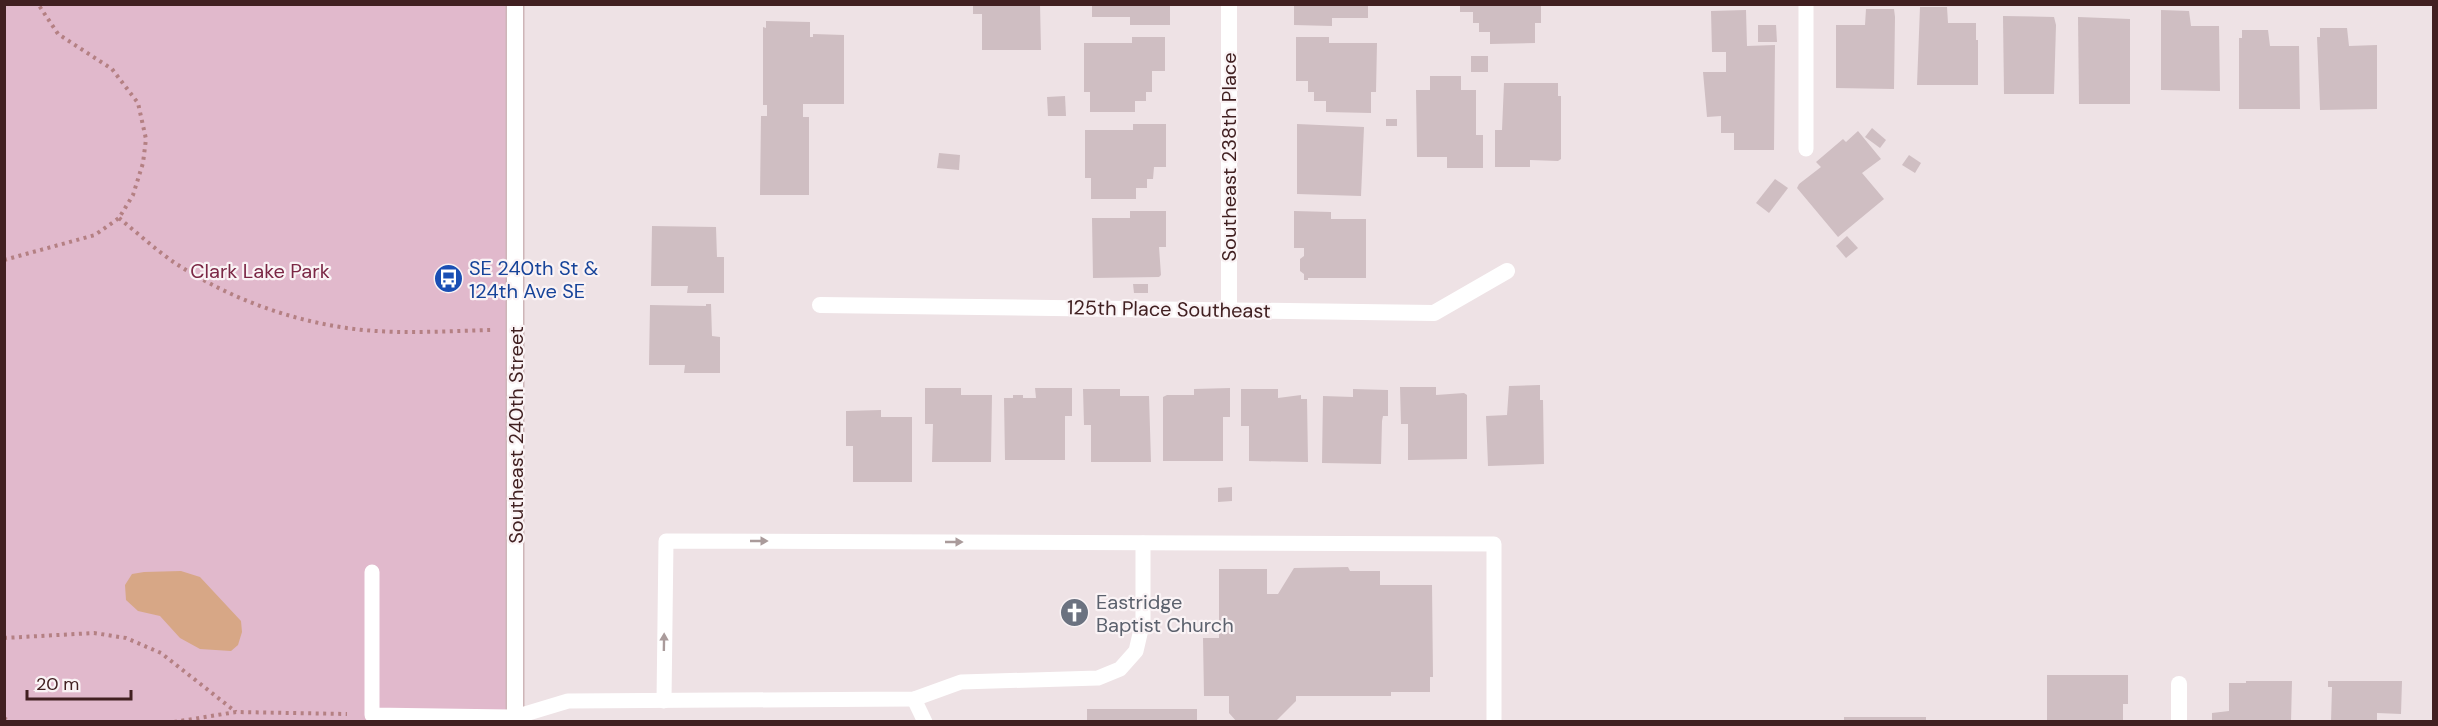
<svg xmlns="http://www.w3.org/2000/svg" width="2438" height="726" font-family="'DM Sans',sans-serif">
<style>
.green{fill:#e1b9cc}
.water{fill:#d7a786}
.building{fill:#cfbec2}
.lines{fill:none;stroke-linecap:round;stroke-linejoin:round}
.secondary-casing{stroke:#ceb5b8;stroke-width:19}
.path{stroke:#b48083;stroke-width:4;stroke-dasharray:3 4.5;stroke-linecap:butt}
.service{stroke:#fff;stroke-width:15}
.minor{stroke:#fff;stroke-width:16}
.secondary{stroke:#fff;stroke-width:16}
.oneway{fill:#aa9b9b}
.labels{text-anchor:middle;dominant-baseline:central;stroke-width:4.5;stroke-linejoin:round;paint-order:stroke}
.street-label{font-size:20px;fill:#412021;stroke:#faf3f5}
.transit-label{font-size:20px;fill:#164399;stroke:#faf3f5;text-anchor:start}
.park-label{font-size:20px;fill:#7b2745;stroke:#faf3f5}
.worship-label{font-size:20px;fill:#5b616d;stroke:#faf3f5;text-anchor:start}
</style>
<rect width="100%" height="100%" fill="#eee2e5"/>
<path class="green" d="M4,5H515V721H5Z"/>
<path class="water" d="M181,571L200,577L241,621L242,632L238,645L231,651L200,649L180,638L160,616L138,611L126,600L125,585L132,574L144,572Z"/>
<g class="building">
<path d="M973,4H1040L1041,50H982V14H973Z"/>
<path d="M1092,4H1170V25H1130V17H1092Z"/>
<path d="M1294,4H1368V18H1332V26L1294,25Z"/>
<path d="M1460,4H1541V23H1535V43L1490,44V32H1479V23H1473V12H1460Z"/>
<path d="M1920,7H1947L1948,23H1976V40H1978V85H1917Z"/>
<path d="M1866,9H1894L1895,17L1894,89L1836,88V25H1865Z"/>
<path d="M1746,10L1747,46L1775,45L1774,150H1734V133H1721V116L1707,117L1703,72H1726V52H1712L1711,11Z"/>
<path d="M2161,10L2189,11L2191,26H2219L2220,91L2161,90Z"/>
<path d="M2003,16L2054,17L2056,25L2054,94H2004Z"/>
<path d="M2078,17L2130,19V104H2079Z"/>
<path d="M766,21L810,22V37H813V34L844,35V104H803V117H809V195H760L761,116H767V105H763V27L766,28Z"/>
<path d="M1758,25H1776L1777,42H1758Z"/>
<path d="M2320,28H2347L2349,46L2377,45V109L2320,110L2317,37H2320Z"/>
<path d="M2242,30H2268L2270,46H2299L2300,109H2239V38H2242Z"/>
<path d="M1132,37H1165V71H1152V92H1146V101H1135V112H1090V92H1084V43H1132Z"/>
<path d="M1296,37H1329V43H1377L1376,92H1371V113L1326,112V101H1314V92H1308V81H1296Z"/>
<rect x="1471" y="56" width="17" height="16"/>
<path d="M1430,76H1461V90H1476V135H1483V168H1447V157H1417L1416,90H1430Z"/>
<path d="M1504,83H1558V96H1561V159L1558,161L1530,160V167H1495V130H1502Z"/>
<path d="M1065,96L1066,116H1048L1047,97Z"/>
<rect x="1386" y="119" width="11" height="7"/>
<path d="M1133,124H1166V167H1154L1153,179H1147V188H1136V199H1091V178H1085V130H1133Z"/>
<path d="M1297,124L1364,127L1361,196L1297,194Z"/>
<path d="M1872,128L1886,140L1880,148L1865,137Z"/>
<path d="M1858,131L1881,159L1862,173L1884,199L1838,237L1797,188L1799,184L1821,167L1816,162L1843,139L1846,142Z"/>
<path d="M939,153L960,155L959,170L937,168Z"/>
<path d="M1909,155L1921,163L1915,173L1902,165Z"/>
<path d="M1775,179L1788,188L1769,213L1756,203Z"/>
<path d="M1130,211H1166V247H1159L1161,275L1159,277L1093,278L1092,218H1130Z"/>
<path d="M1294,211L1331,212V219H1366V278H1308V280H1304V274L1300,271V259L1304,256V248H1294Z"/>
<path d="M652,226L716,227L717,257H724V293H687L688,286H651Z"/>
<path d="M1847,236L1858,248L1846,258L1836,246Z"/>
<path d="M1133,284H1148V293H1134Z"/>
<path d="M706,304H711L712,336L720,337V373H684L685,365H649L650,305L706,306Z"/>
<path d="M1540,385V400H1543L1544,464L1488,466L1486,416L1507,415L1509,386Z"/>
<path d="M1400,387H1436V395L1464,393L1467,395V459L1408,460V424H1401Z"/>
<path d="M925,388H961V395H992L991,462H932L933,424H925Z"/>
<path d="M1035,388H1072V416H1065V460H1005L1004,398H1013V395H1023V398H1036Z"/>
<path d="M1230,388V417H1223V461H1163V397L1167,395H1194V389Z"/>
<path d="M1083,389H1120V396H1149L1151,462H1091V425H1084Z"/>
<path d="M1241,389H1278V398L1301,395V399H1307L1308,462L1249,461V426H1241Z"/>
<path d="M1353,389L1388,390V416H1383L1382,421L1381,464L1322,463L1323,396L1353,397Z"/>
<path d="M881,410V417H912V482H853V446H846V411Z"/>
<path d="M1232,487V501L1218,502V488Z"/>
<path d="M1348,567L1350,571H1380V585H1432L1433,677H1430V692H1391V696H1296V701L1275,722H1237L1229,713V696H1204L1203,638H1219V569H1267V594H1278L1294,568Z"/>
<path d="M2047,675H2128V704H2123V722H2047Z"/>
<path d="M2246,681H2292L2291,722H2212V713L2229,711V683H2246Z"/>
<path d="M2328,681H2402L2401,714L2377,713V722H2331L2332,687H2328Z"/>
<rect x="1087" y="709" width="110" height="13"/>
<rect x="1844" y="717" width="82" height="5"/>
</g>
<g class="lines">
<defs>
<path id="secondary" d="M515,722V4"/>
</defs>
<use href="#secondary" class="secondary-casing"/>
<g class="path">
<path d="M119,218C136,232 154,248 172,261C229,299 295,323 363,330C405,334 449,331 491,330"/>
<path d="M4,260L95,235L119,218L133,195L143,163L146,139L138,103L112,69L58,34L38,4"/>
<path d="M4,638L94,633L126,638L161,653L236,712"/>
<path d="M4,718L10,722"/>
<path d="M174,722L236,712L347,714"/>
</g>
<g class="service">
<path d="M1806,4V149"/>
<path d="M372,572V715L515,717L568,701L914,699L961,682L1098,678L1120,669L1136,651L1143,621V543"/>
<path d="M914,699L925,722"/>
<path d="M664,701L666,541L1494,544V722"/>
</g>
<g class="minor">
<path d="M1229,4V309"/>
<path d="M820,305L1434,313L1507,271"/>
<path d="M2179,684V722"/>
</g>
<use href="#secondary" class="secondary"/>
</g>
<defs><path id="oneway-solid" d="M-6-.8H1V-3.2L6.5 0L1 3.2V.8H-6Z" transform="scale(1.5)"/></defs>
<g class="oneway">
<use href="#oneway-solid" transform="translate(759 541)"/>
<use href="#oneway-solid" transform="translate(954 542)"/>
<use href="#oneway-solid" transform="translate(664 642) rotate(-89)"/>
</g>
<defs>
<symbol id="bus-disc" viewBox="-11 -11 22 22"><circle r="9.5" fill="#1a4fb4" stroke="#faf3f5"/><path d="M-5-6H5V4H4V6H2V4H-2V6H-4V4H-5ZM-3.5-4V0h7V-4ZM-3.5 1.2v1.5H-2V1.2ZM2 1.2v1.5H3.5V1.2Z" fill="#fff"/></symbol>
<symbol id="church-disc" viewBox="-11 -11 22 22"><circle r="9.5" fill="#6b7280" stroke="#faf3f5"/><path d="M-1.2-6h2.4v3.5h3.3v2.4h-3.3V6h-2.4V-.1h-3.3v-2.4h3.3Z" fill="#fff"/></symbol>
</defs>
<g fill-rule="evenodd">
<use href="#bus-disc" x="432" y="262" width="33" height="33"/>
<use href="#church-disc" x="1058" y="596" width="33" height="33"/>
</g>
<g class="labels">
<g class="street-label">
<text transform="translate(1229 157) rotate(-90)">Southeast 238th Place</text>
<text transform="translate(1169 309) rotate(1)">125th Place Southeast</text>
<text transform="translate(516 435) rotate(-90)">Southeast 240th Street</text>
</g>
<g class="transit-label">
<text x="469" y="268">SE 240th St &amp;<tspan x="469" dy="23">124th Ave SE</tspan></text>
</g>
<g class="park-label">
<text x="260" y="271">Clark Lake Park</text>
</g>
<g class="worship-label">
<text x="1096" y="602">Eastridge<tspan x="1096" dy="23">Baptist Church</tspan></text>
</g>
</g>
<rect width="2438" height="726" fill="none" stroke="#412021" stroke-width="12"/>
<path d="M27 690v9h104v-9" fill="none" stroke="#412021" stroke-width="3"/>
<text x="36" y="690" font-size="18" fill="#412021" stroke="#faf3f5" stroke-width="4.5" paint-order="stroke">20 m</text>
</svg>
